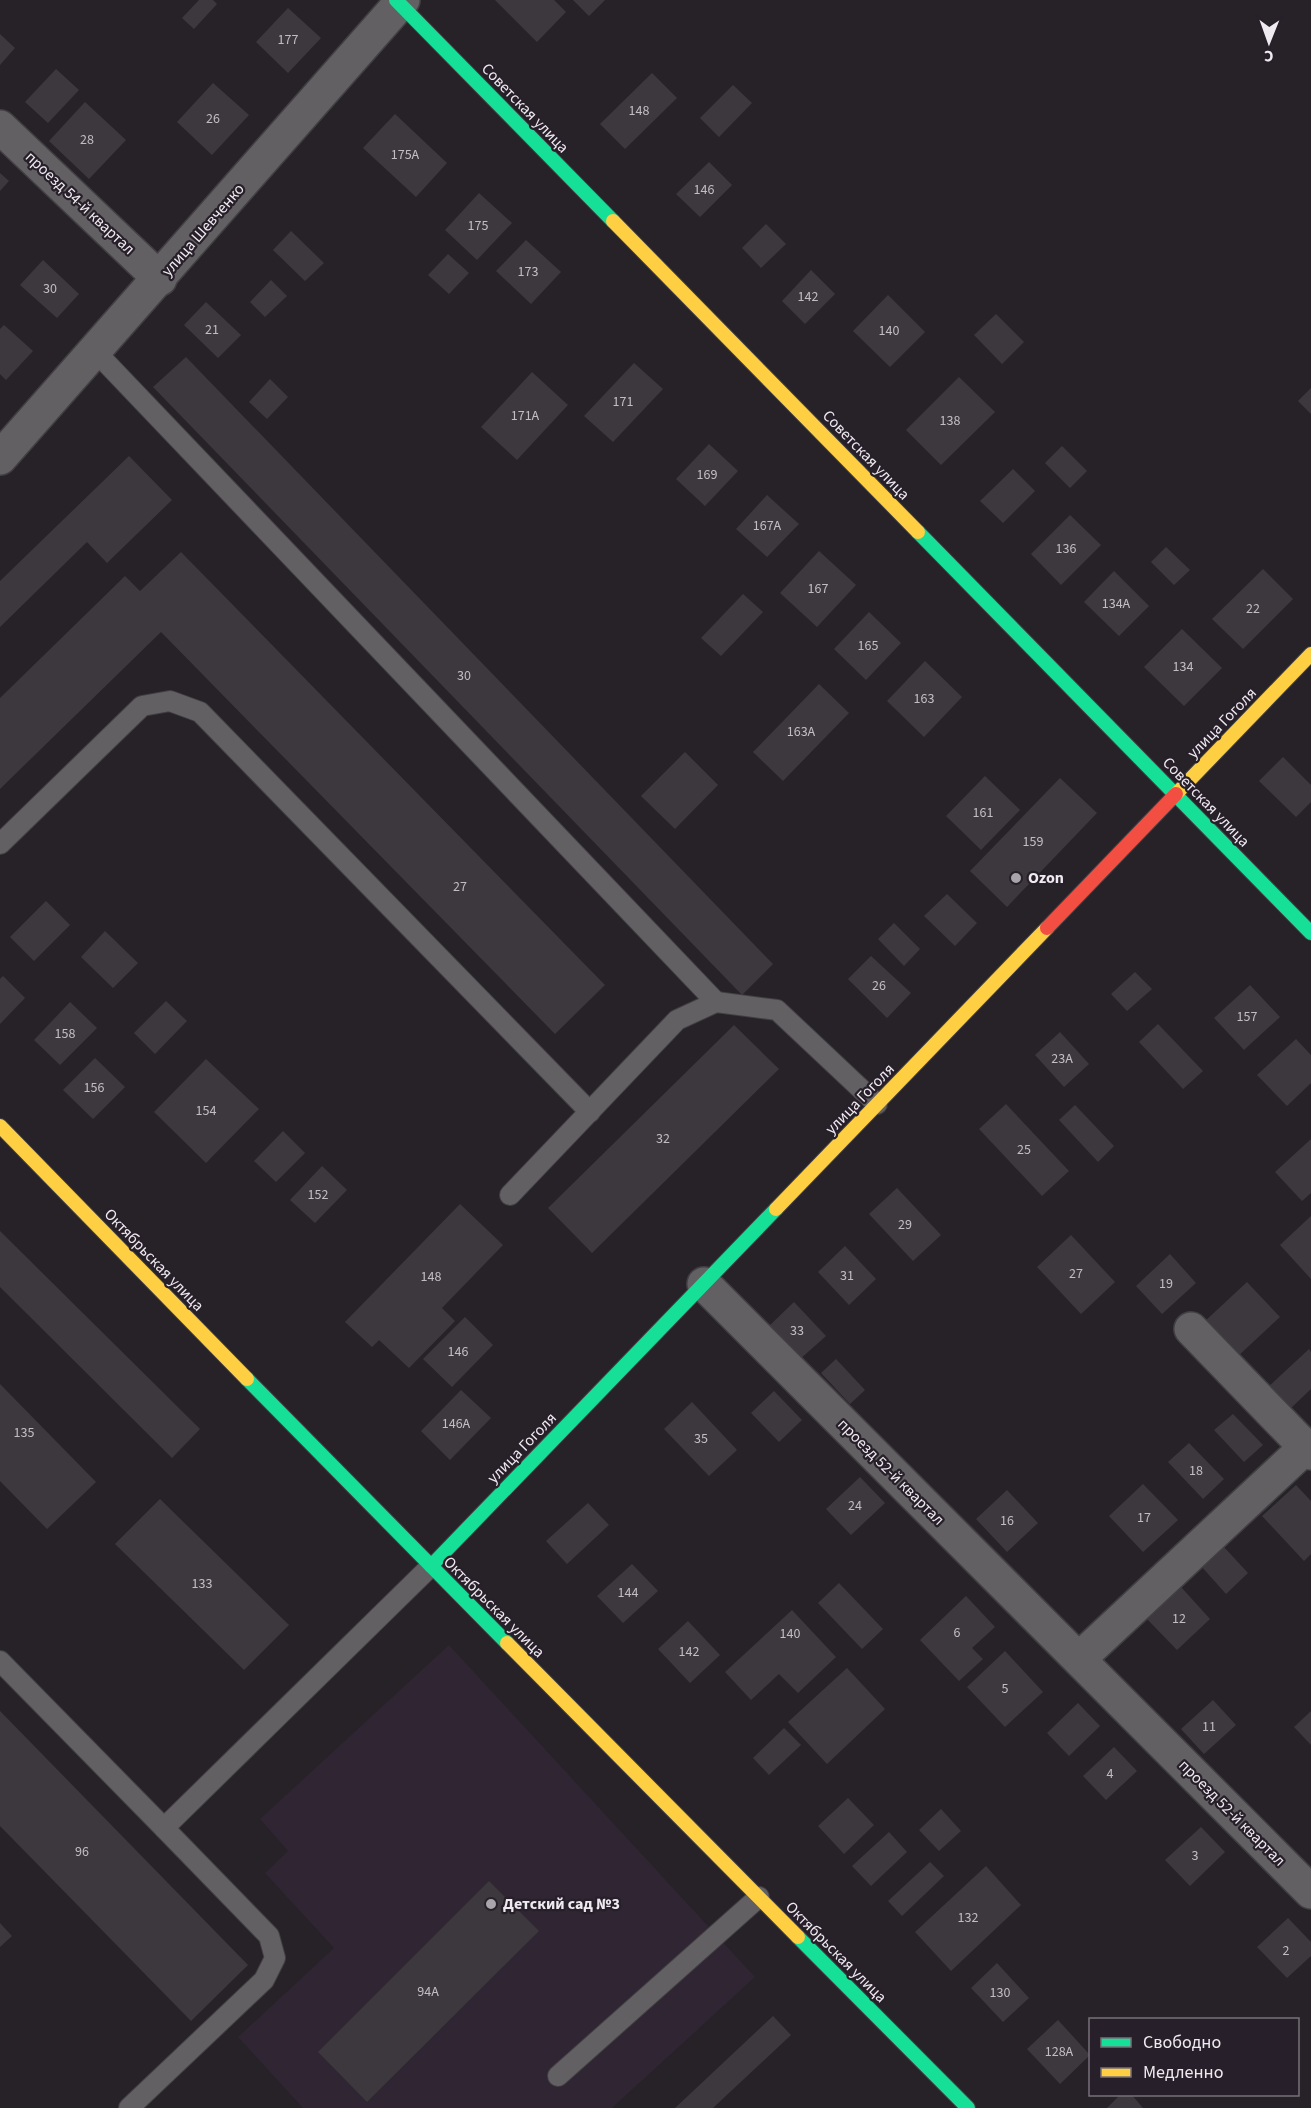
<svg xmlns="http://www.w3.org/2000/svg" width="1311" height="2108" font-family="'Source Sans 3',sans-serif">
<style>
.built{fill:#302533}
.building{fill:#3c383d}
.lines{fill:none;stroke-linecap:round;stroke-linejoin:round}
.lane-casing{stroke:#423f43;stroke-width:22}
.street-casing{stroke:#423f43;stroke-width:36}
.fast-casing{stroke:#423f43;stroke-width:16}
.slow-casing{stroke:#423f43;stroke-width:16}
.jam-casing{stroke:#423f43;stroke-width:16}
.lane{stroke:#626063;stroke-width:20}
.street{stroke:#626063;stroke-width:33}
.fast{stroke:#16e098;stroke-width:14}
.slow{stroke:#ffcf43;stroke-width:14}
.jam{stroke:#f24e42;stroke-width:14}
.poi-dot{fill:#a9a3aa;stroke:#27202a;stroke-width:2}
.labels{text-anchor:middle;dominant-baseline:central;stroke-width:4.5;stroke-linejoin:round;paint-order:stroke}
.number-label{font-size:14px;fill:#c2bdc3}
.street-label{font-size:16px;fill:#efe9f0;stroke:#27202a}
.poi-label{font-size:16px;font-weight:bold;fill:#efe9f0;stroke:#27202a;text-anchor:start}
</style>
<rect width="100%" height="100%" fill="#262228"/>
<path class="built" d="M449,1645L755,1977L612,2108H303L238,2037L334,1948L265,1873L288,1851L260,1819Z"/>
<g class="building">
<path d="M199,0H213L217,4L194,29L182,18Z"/>
<path d="M495,0H554L566,12L537,42Z"/>
<path d="M573,0H605L589,16Z"/>
<path d="M288,8L321,38L288,73L256,42Z"/>
<path d="M0,34L15,48L0,65Z"/>
<path d="M56,69L79,90L48,123L25,102Z"/>
<path d="M652,73L677,98L625,149L600,124Z"/>
<path d="M213,83L249,115L212,155L177,122Z"/>
<path d="M733,85L752,103L719,137L700,118Z"/>
<path d="M85,102L126,140L89,179L49,141Z"/>
<path d="M395,114L447,163L416,197L363,148Z"/>
<path d="M709,162L732,185L700,217L676,194Z"/>
<path d="M0,173L9,181L0,191Z"/>
<path d="M479,193L512,223L477,260L445,230Z"/>
<path d="M766,224L786,244L761,268L742,248Z"/>
<path d="M291,231L324,263L305,281L273,250Z"/>
<path d="M526,240L561,272L531,304L496,271Z"/>
<path d="M448,254L469,273L449,294L428,275Z"/>
<path d="M43,260L79,294L57,318L20,285Z"/>
<path d="M811,270L835,294L805,324L782,301Z"/>
<path d="M271,280L287,296L265,317L250,302Z"/>
<path d="M888,295L925,332L890,367L853,331Z"/>
<path d="M206,302L241,335L218,358L184,325Z"/>
<path d="M996,314L1024,342L1002,364L974,335Z"/>
<path d="M4,325L33,351L6,380L0,374V329Z"/>
<path d="M186,357L773,964L742,995L153,387Z"/>
<path d="M634,363L663,389L613,442L584,416Z"/>
<path d="M532,372L568,405L517,460L481,427Z"/>
<path d="M959,377L995,412L941,465L906,430Z"/>
<path d="M270,379L288,397L267,419L249,402Z"/>
<path d="M1311,388V414L1298,401Z"/>
<path d="M709,444L738,471L705,506L676,479Z"/>
<path d="M1062,446L1087,471L1070,488L1045,463Z"/>
<path d="M129,456L172,500L107,563L87,542L0,627V581Z"/>
<path d="M1013,469L1035,491L1003,523L980,501Z"/>
<path d="M767,495L799,524L767,557L736,529Z"/>
<path d="M1070,515L1101,545L1061,585L1031,554Z"/>
<path d="M1166,547L1190,570L1174,585L1151,562Z"/>
<path d="M819,551L856,585L817,627L780,593Z"/>
<path d="M181,552L605,985L555,1034L161,632L0,789V698L125,576L140,591Z"/>
<path d="M1263,569L1293,599L1243,649L1212,619Z"/>
<path d="M1114,571L1149,606L1119,636L1084,602Z"/>
<path d="M743,594L763,612L721,656L701,638Z"/>
<path d="M869,612L901,643L866,680L834,649Z"/>
<path d="M1182,629L1222,668L1184,706L1144,667Z"/>
<path d="M925,661L962,697L924,737L887,701Z"/>
<path d="M819,684L849,713L783,781L753,752Z"/>
<path d="M685,752L718,785L675,829L641,796Z"/>
<path d="M1283,757L1311,785V802L1296,817L1259,781Z"/>
<path d="M985,776L1020,810L981,850L946,816Z"/>
<path d="M1060,778L1097,813L1007,907L970,871Z"/>
<path d="M947,894L977,923L955,946L924,916Z"/>
<path d="M46,901L70,925L34,961L10,937Z"/>
<path d="M894,923L920,949L904,966L878,939Z"/>
<path d="M105,931L138,963L113,988L81,957Z"/>
<path d="M871,956L911,993L887,1018L848,979Z"/>
<path d="M1135,972L1152,989L1127,1011L1111,994Z"/>
<path d="M3,976L25,998L0,1024V979Z"/>
<path d="M1250,985L1280,1017L1244,1050L1214,1018Z"/>
<path d="M166,1001L187,1021L155,1054L134,1033Z"/>
<path d="M70,1002L97,1028L60,1065L34,1040Z"/>
<path d="M1158,1024L1203,1071L1183,1089L1139,1042Z"/>
<path d="M734,1025L779,1069L592,1253L548,1208Z"/>
<path d="M1060,1032L1089,1064L1064,1087L1035,1055Z"/>
<path d="M1296,1039L1311,1055V1083L1287,1106L1257,1075Z"/>
<path d="M95,1058L125,1087L93,1119L63,1090Z"/>
<path d="M206,1059L259,1109L206,1163L154,1112Z"/>
<path d="M1006,1104L1069,1171L1042,1196L979,1129Z"/>
<path d="M1075,1105L1114,1146L1098,1162L1059,1120Z"/>
<path d="M283,1131L305,1153L276,1182L254,1161Z"/>
<path d="M1311,1139V1193L1302,1201L1275,1172Z"/>
<path d="M322,1166L347,1190L315,1223L290,1200Z"/>
<path d="M897,1188L941,1235L913,1261L869,1214Z"/>
<path d="M460,1204L503,1245L442,1308L455,1321L409,1368L379,1340L372,1347L345,1322Z"/>
<path d="M1311,1216V1279L1280,1245Z"/>
<path d="M0,1231L200,1429L172,1458L0,1287Z"/>
<path d="M1071,1235L1115,1282L1081,1314L1037,1267Z"/>
<path d="M845,1246L876,1279L849,1305L818,1272Z"/>
<path d="M1170,1254L1196,1283L1162,1314L1136,1286Z"/>
<path d="M1247,1282L1280,1317L1237,1357L1204,1322Z"/>
<path d="M794,1302L826,1336L799,1360L768,1327Z"/>
<path d="M465,1317L493,1345L452,1387L423,1359Z"/>
<path d="M1309,1349L1311,1352V1389L1289,1410L1268,1387Z"/>
<path d="M836,1359L865,1390L850,1404L821,1373Z"/>
<path d="M0,1384L96,1482L47,1529L0,1481Z"/>
<path d="M461,1390L491,1418L450,1460L421,1431Z"/>
<path d="M774,1391L802,1420L779,1442L751,1413Z"/>
<path d="M692,1402L737,1450L709,1476L664,1429Z"/>
<path d="M1233,1414L1263,1445L1244,1462L1214,1430Z"/>
<path d="M1189,1443L1224,1479L1203,1499L1168,1462Z"/>
<path d="M860,1477L885,1503L851,1535L826,1509Z"/>
<path d="M1143,1484L1178,1520L1143,1552L1109,1516Z"/>
<path d="M1296,1485L1311,1501V1554L1304,1561L1262,1516Z"/>
<path d="M1007,1490L1038,1523L1007,1552L976,1519Z"/>
<path d="M160,1499L289,1625L244,1670L115,1544Z"/>
<path d="M588,1503L609,1525L567,1564L546,1541Z"/>
<path d="M1223,1546L1248,1573L1226,1594L1201,1566Z"/>
<path d="M632,1564L658,1591L623,1623L597,1596Z"/>
<path d="M839,1583L883,1629L862,1649L818,1603Z"/>
<path d="M1181,1587L1210,1619L1177,1650L1147,1619Z"/>
<path d="M966,1596L995,1627L972,1648L983,1659L959,1681L920,1640Z"/>
<path d="M792,1610L836,1657L798,1693L779,1674L751,1700L725,1672Z"/>
<path d="M688,1621L720,1655L690,1683L658,1649Z"/>
<path d="M1005,1651L1043,1692L1005,1727L967,1687Z"/>
<path d="M847,1668L885,1709L827,1764L788,1722Z"/>
<path d="M1213,1700L1236,1725L1204,1754L1181,1729Z"/>
<path d="M1078,1703L1100,1726L1069,1756L1047,1733Z"/>
<path d="M0,1711L248,1965L191,2021L0,1826Z"/>
<path d="M1311,1711V1745L1294,1727Z"/>
<path d="M784,1728L801,1745L769,1775L753,1758Z"/>
<path d="M1114,1747L1137,1771L1106,1800L1083,1776Z"/>
<path d="M848,1798L874,1825L844,1854L818,1826Z"/>
<path d="M941,1809L961,1831L939,1851L919,1830Z"/>
<path d="M1201,1827L1225,1852L1190,1886L1165,1860Z"/>
<path d="M889,1832L907,1852L871,1886L852,1866Z"/>
<path d="M930,1862L944,1876L902,1916L888,1901Z"/>
<path d="M986,1866L1021,1905L951,1971L915,1932Z"/>
<path d="M489,1881L539,1931L367,2102L318,2052Z"/>
<path d="M1288,1918L1311,1942V1956L1287,1978L1257,1947Z"/>
<path d="M0,1923L12,1936L0,1947Z"/>
<path d="M997,1963L1029,1998L1003,2022L971,1988Z"/>
<path d="M773,2016L791,2035L713,2108H675Z"/>
<path d="M1058,2020L1090,2055L1060,2084L1027,2049Z"/>
<path d="M1121,2094H1131L1143,2108H1107Z"/>
</g>
<g class="lines">
<defs>
<g id="lane">
<path d="M95,351L716,1002"/>
<path d="M0,844L142,706L170,701L200,712L590,1112"/>
<path d="M510,1195L677,1020L716,1002L777,1010L877,1104"/>
<path d="M0,1661L164,1828"/>
<path d="M558,2076L759,1897"/>
<path d="M129,2108L264,1980L275,1958L269,1936L164,1828L431,1566"/>
</g>
<g id="street">
<path d="M0,127L160,279"/>
<path d="M0,458L403,0"/>
<path d="M704,1284L1311,1892"/>
<path d="M1191,1329L1311,1453"/>
<path d="M1079,1659L1306,1447"/>
</g>
<g id="fast">
<path d="M396,0L613,221"/>
<path d="M918,532L1311,933"/>
<path d="M247,1379L507,1643"/>
<path d="M431,1566L776,1209"/>
<path d="M798,1937L968,2108"/>
</g>
<g id="slow">
<path d="M613,221L918,532"/>
<path d="M1176,794L1311,654"/>
<path d="M0,1126L247,1379"/>
<path d="M776,1209L1047,928"/>
<path d="M507,1643L798,1937"/>
</g>
<path id="jam" d="M1047,928L1176,794"/>
</defs>
<use href="#lane" class="lane-casing"/>
<use href="#street" class="street-casing"/>
<use href="#fast" class="fast-casing"/>
<use href="#slow" class="slow-casing"/>
<use href="#jam" class="jam-casing"/>
<use href="#lane" class="lane"/>
<use href="#street" class="street"/>
<use href="#fast" class="fast"/>
<use href="#slow" class="slow"/>
<use href="#jam" class="jam"/>
</g>
<g class="poi-dot">
<circle cx="1016" cy="878" r="6"/>
<circle cx="491" cy="1904" r="6"/>
</g>
<g class="labels">
<g class="number-label">
<text x="288" y="40">177</text>
<text x="639" y="111">148</text>
<text x="213" y="119">26</text>
<text x="87" y="140">28</text>
<text x="405" y="155">175А</text>
<text x="704" y="190">146</text>
<text x="478" y="226">175</text>
<text x="528" y="272">173</text>
<text x="50" y="289">30</text>
<text x="808" y="297">142</text>
<text x="212" y="330">21</text>
<text x="889" y="331">140</text>
<text x="623" y="402">171</text>
<text x="525" y="416">171А</text>
<text x="950" y="421">138</text>
<text x="707" y="475">169</text>
<text x="767" y="526">167А</text>
<text x="1066" y="549">136</text>
<text x="818" y="589">167</text>
<text x="1116" y="604">134А</text>
<text x="1253" y="609">22</text>
<text x="868" y="646">165</text>
<text x="1183" y="667">134</text>
<text x="464" y="676">30</text>
<text x="924" y="699">163</text>
<text x="801" y="732">163А</text>
<text x="983" y="813">161</text>
<text x="1033" y="842">159</text>
<text x="460" y="887">27</text>
<text x="879" y="986">26</text>
<text x="1247" y="1017">157</text>
<text x="65" y="1034">158</text>
<text x="1062" y="1059">23А</text>
<text x="94" y="1088">156</text>
<text x="206" y="1111">154</text>
<text x="663" y="1139">32</text>
<text x="1024" y="1150">25</text>
<text x="318" y="1195">152</text>
<text x="905" y="1225">29</text>
<text x="1076" y="1274">27</text>
<text x="847" y="1276">31</text>
<text x="431" y="1277">148</text>
<text x="1166" y="1284">19</text>
<text x="797" y="1331">33</text>
<text x="458" y="1352">146</text>
<text x="456" y="1424">146А</text>
<text x="24" y="1433">135</text>
<text x="701" y="1439">35</text>
<text x="1196" y="1471">18</text>
<text x="855" y="1506">24</text>
<text x="1144" y="1518">17</text>
<text x="1007" y="1521">16</text>
<text x="202" y="1584">133</text>
<text x="628" y="1593">144</text>
<text x="1179" y="1619">12</text>
<text x="957" y="1633">6</text>
<text x="790" y="1634">140</text>
<text x="689" y="1652">142</text>
<text x="1005" y="1689">5</text>
<text x="1209" y="1727">11</text>
<text x="1110" y="1774">4</text>
<text x="82" y="1852">96</text>
<text x="1195" y="1856">3</text>
<text x="968" y="1918">132</text>
<text x="1286" y="1951">2</text>
<text x="428" y="1992">94А</text>
<text x="1000" y="1993">130</text>
<text x="1059" y="2052">128А</text>
</g>
<g class="street-label">
<text transform="translate(525 108) rotate(46)">Советская улица</text>
<text transform="translate(80 203) rotate(43)">проезд 54-й квартал</text>
<text transform="translate(203 230) rotate(-49)">улица Шевченко</text>
<text transform="translate(866 455) rotate(46)">Советская улица</text>
<text transform="translate(1222 723) rotate(-46)">улица Гоголя</text>
<text transform="translate(1206 802) rotate(46)">Советская улица</text>
<text transform="translate(860 1099) rotate(-46)">улица Гоголя</text>
<text transform="translate(154 1260) rotate(46)">Октябрьская улица</text>
<text transform="translate(522 1448) rotate(-46)">улица Гоголя</text>
<text transform="translate(891 1472) rotate(45)">проезд 52-й квартал</text>
<text transform="translate(494 1607) rotate(45)">Октябрьская улица</text>
<text transform="translate(1232 1813) rotate(45)">проезд 52-й квартал</text>
<text transform="translate(836 1952) rotate(45)">Октябрьская улица</text>
</g>
<g class="poi-label">
<text x="1028" y="878">Ozon</text>
<text x="503" y="1904">Детский сад №3</text>
</g>
</g>
<rect x="1089" y="2018" width="210" height="78" fill="#27202a" stroke="#777079" stroke-width="1.5"/>
<rect x="1101" y="2038" width="30" height="9" fill="#16e098" stroke="#777079" stroke-width="1.5"/>
<text x="1143" y="2048" font-size="18" fill="#efe9f0">Свободно</text>
<rect x="1101" y="2068" width="30" height="9" fill="#ffcf43" stroke="#777079" stroke-width="1.5"/>
<text x="1143" y="2078" font-size="18" fill="#efe9f0">Медленно</text>
<g transform="translate(1269 42) rotate(181)" stroke="#27202a" stroke-width="4.5" paint-order="stroke">
<path d="M0-4.5L10 22L0 15L-10 22Z" fill="#efe9f0"/>
<text y="-9" font-size="16" font-weight="bold" text-anchor="middle" fill="#efe9f0">С</text>
</g>
</svg>
